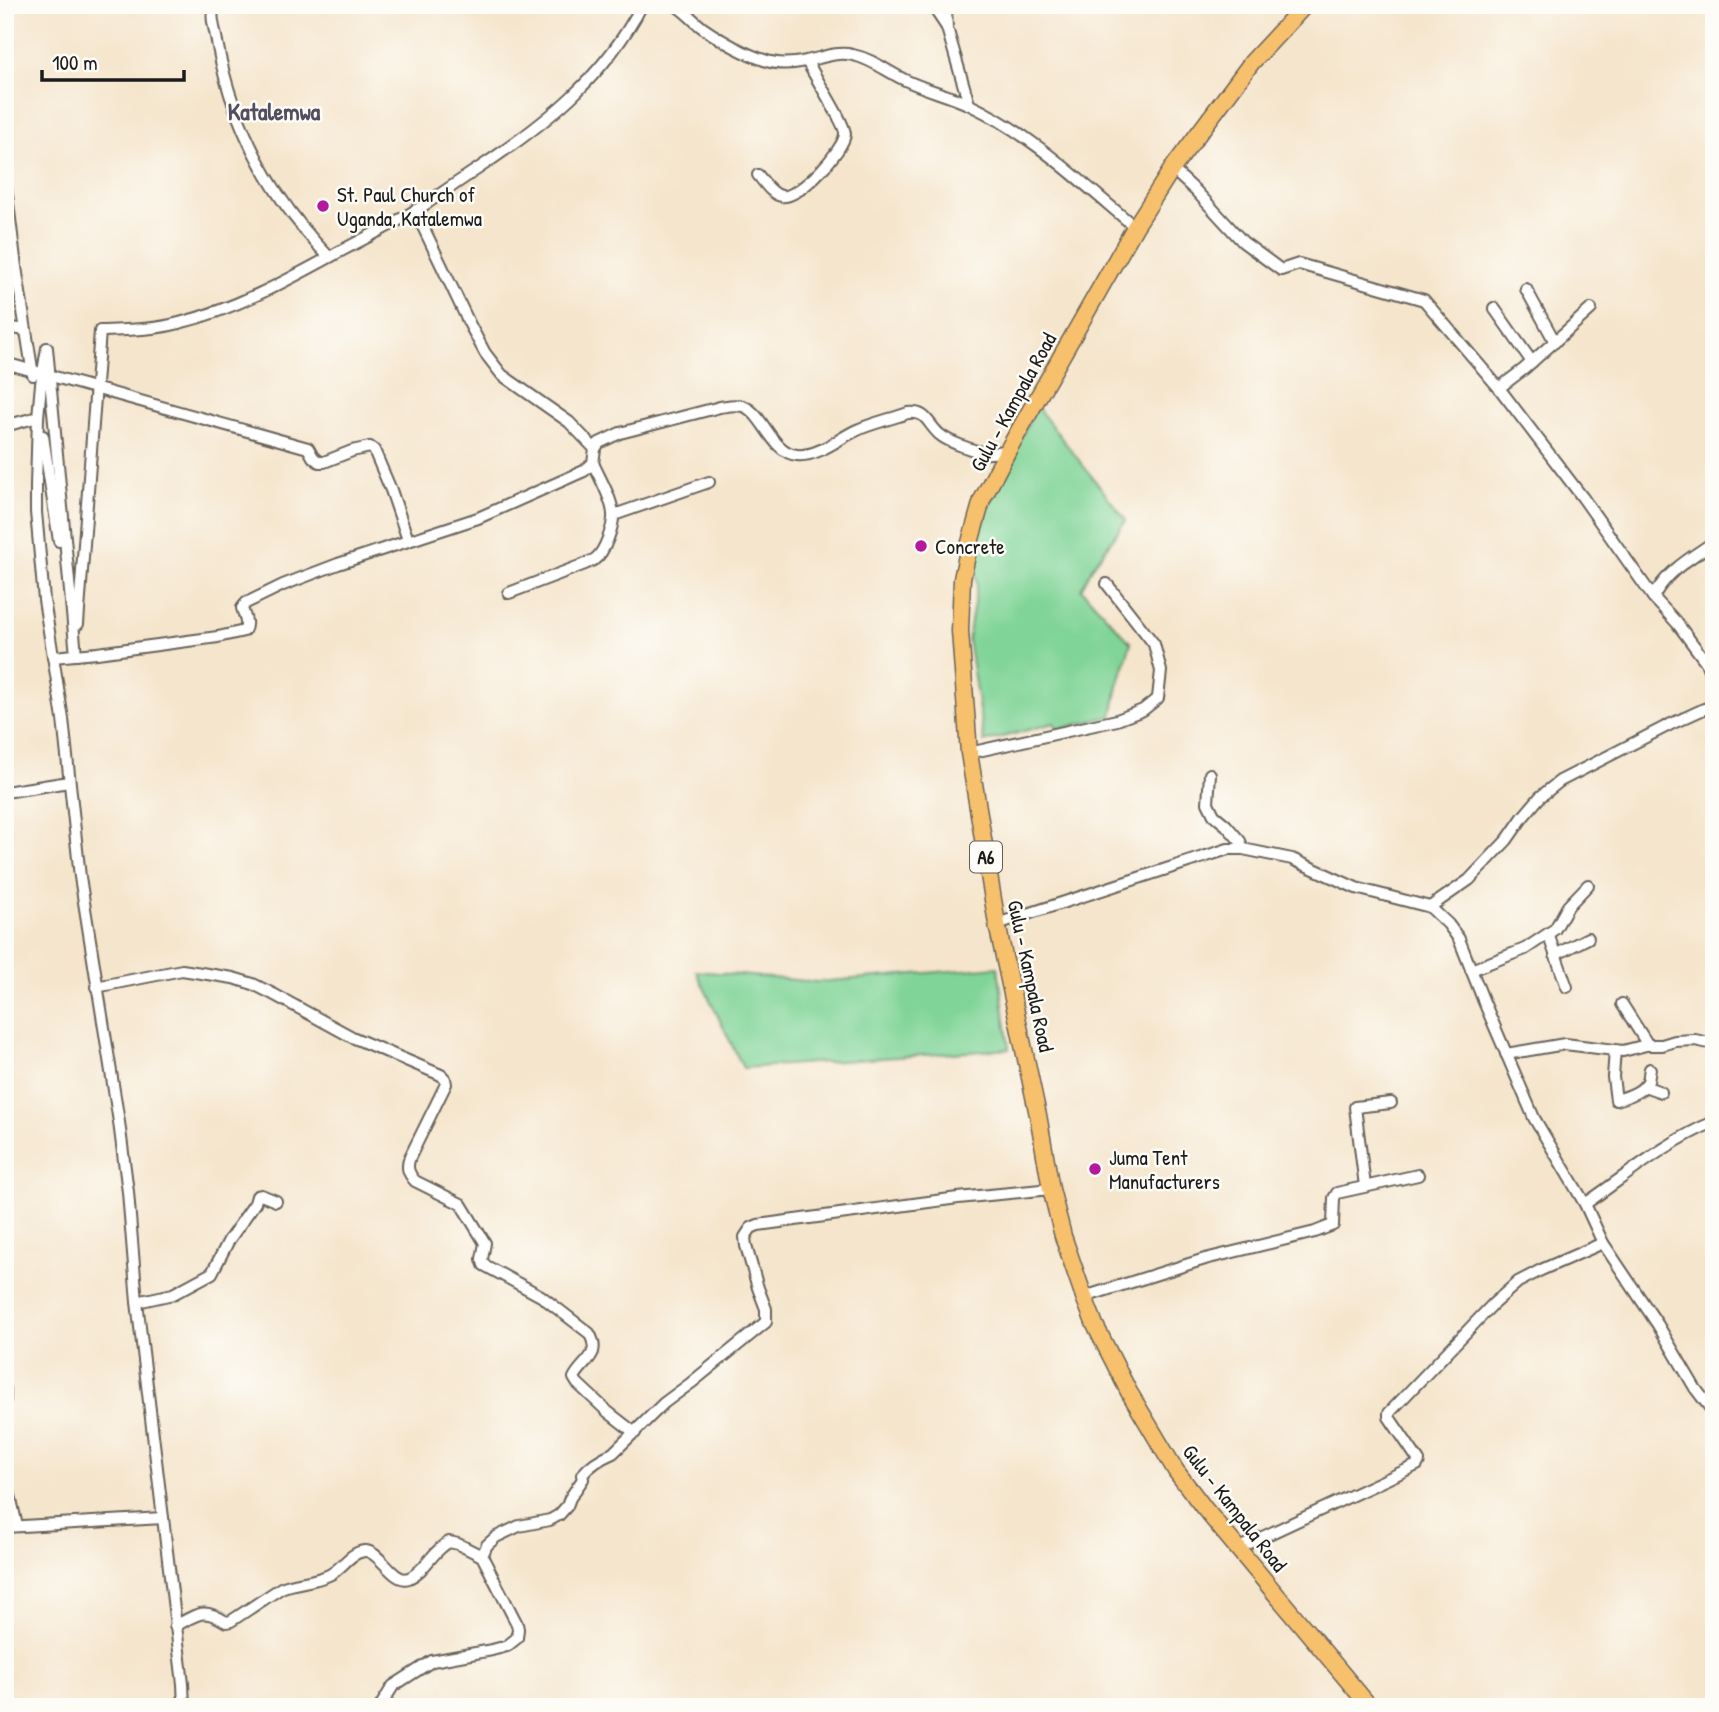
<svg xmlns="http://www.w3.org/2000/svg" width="1719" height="1712" font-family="'Patrick Hand',sans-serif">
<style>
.green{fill:#80d497;stroke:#4e785a;stroke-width:2}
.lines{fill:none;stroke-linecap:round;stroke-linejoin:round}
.street-casing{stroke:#68625a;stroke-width:14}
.primary-casing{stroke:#68625a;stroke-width:19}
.street{stroke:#fff;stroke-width:10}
.primary{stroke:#f7c06c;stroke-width:16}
.poi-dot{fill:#b5179e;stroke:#fdfcf7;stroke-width:2.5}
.labels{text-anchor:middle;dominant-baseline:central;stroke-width:5;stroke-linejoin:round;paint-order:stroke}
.shield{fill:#fdfcf7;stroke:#605f5e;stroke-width:2}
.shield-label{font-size:19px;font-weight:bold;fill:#1c1c1c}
.poi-label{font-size:21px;fill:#1c1c1c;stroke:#fdfcf7;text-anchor:start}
.street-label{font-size:21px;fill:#1c1c1c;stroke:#fdfcf7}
.quarter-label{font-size:24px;font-weight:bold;fill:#534e60;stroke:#fdfcf7}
</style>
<rect width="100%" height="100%" fill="#fdfcf7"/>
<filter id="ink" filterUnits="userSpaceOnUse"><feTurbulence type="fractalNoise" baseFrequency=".0143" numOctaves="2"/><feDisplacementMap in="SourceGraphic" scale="14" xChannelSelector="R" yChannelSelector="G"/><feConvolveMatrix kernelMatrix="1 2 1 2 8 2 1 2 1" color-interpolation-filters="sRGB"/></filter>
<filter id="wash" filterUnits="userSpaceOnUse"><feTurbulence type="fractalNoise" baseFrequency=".00686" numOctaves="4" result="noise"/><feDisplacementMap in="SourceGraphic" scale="28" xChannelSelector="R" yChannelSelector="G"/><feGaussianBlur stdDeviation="1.57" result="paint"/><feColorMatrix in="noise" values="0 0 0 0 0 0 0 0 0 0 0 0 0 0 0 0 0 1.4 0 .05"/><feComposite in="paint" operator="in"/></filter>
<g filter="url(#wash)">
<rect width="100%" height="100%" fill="#f5e5cc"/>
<g class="green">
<path d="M1037,407L1126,520L1093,566L1081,589L1131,643L1118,686L1112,716L1058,729L1054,723L984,742L968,639L977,585L974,553L996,486Z"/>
<path d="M998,967L1009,1049L743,1068L696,971L817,982Z"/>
</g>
</g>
<g filter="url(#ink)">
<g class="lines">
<defs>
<g id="street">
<path d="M214,5C210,19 215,28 217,42C232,125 271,197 329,257"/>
<path d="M675,5C686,11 693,21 703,28C722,41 743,53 764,60C778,65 793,64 806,61C822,58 836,51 853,55C872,59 888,72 905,80C926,90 949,95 970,105C1033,135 1082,183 1135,227"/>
<path d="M929,5L936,11L946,26"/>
<path d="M950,5L946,10L947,28L969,104"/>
<path d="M1172,169L1196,191L1243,242L1281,270L1299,264L1424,300L1499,388L1583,498L1653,597"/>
<path d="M758,175C764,182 772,195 782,196C799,199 844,150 845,134C846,125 813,74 807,61"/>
<path d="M5,179L16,267L33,375"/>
<path d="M1526,289L1555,342"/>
<path d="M1494,308L1532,362"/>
<path d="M5,327L26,330"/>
<path d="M5,363L308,448L313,457L319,462H324L352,451L370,447L374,450L391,490L408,540"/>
<path d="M1499,388L1524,369L1591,309"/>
<path d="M5,426L38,417"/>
<path d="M43,436L59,541"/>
<path d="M595,449L599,443L620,433L720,407C727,406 736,404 742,406C763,411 771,453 797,455C818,457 839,438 857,430C873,423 891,419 908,413C927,411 927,423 939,434C948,442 974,451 986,453C993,454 1001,451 1008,450"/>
<path d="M614,515L709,482"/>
<path d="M1714,542C1689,559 1668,570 1653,597L1677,623L1706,662L1714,683"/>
<path d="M509,593L585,564C589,562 592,561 595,559C605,552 614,525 613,514C612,498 599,477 593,463"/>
<path d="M78,624L100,331C127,330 154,330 179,323C236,309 288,280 339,252C365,238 392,225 418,209C438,196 459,181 479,168C546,123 604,78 642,5"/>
<path d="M76,655L47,348L41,384L38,417L36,486V512L44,600L63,719L80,877L119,1122L128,1192L137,1302L183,1684L184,1707"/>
<path d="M53,657L97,653L218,637L244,631C249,623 244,616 242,608L246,603L283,585L338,564L478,518L584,471L593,463L595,449L569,422L502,375L485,353L469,323L415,210"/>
<path d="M969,753L1117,720L1143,710L1158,698L1161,671L1154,644L1107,584"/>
<path d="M1210,774L1208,803L1214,815L1226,825L1240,841L1243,849"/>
<path d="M5,792L69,782"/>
<path d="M1430,907L1469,880L1507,840L1523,817L1540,797L1560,781L1671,724L1704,709L1714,706"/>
<path d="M997,924L1228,849H1243L1292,859L1356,888L1430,907L1448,924L1459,939L1484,1002L1534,1118L1585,1204L1603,1243L1658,1325L1695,1388L1714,1413"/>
<path d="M1548,934L1567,987"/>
<path d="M1555,955L1588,938"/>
<path d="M1471,970L1525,949L1555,929L1568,906L1588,885"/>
<path d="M96,987L182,970L233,978L253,984L273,994L352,1037L441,1075L445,1079L446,1084L410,1157C406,1167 408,1173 415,1181L461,1204L485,1243L482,1259L484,1265L541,1296L589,1333C603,1356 582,1361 574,1378L577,1383L608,1412L635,1433"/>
<path d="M1622,1004L1648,1045"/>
<path d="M1615,1050L1613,1077L1616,1100C1627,1097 1643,1092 1648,1081C1649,1080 1649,1071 1650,1069"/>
<path d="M1506,1054L1565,1044L1623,1051L1646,1045H1662L1675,1041L1695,1040L1714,1044"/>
<path d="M1644,1086L1661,1092"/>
<path d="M1365,1186L1355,1107L1391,1103"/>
<path d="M1585,1204C1626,1176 1667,1141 1714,1122"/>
<path d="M1084,1297L1205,1259L1315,1232L1333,1225L1334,1198L1337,1193L1418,1175"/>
<path d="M137,1302L173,1294L212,1273L229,1240L255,1203L257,1196L261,1195L276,1201"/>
<path d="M5,1389V1400"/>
<path d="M5,1466L7,1482L17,1526"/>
<path d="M5,1527L163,1518"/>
<path d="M1239,1548L1417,1465L1419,1461L1389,1417V1413L1493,1304L1518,1282L1541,1270L1603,1243"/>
<path d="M482,1556L487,1545L496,1537L519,1526L550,1520L559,1515L567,1506L570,1498L583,1479L582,1475C590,1465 601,1458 613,1453L664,1403L691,1383L766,1322V1309L758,1288L746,1246L745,1237L751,1228L758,1225L958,1198L1051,1189"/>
<path d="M175,1626C198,1614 203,1607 226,1622L231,1621L281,1588C296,1582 314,1582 329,1575C342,1569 349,1553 364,1551C379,1549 393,1584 409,1578C425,1571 433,1550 449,1542L458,1544L482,1556L517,1624L518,1629L517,1638L507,1646L492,1650L432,1661L393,1686L380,1707"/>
</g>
<path id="primary" d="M1305,5L1252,62L1172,169L1135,227L1008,450L982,500L969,546L962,579L960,631L969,753L997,924L1038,1115L1051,1189L1063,1236L1084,1297L1095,1325L1129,1392L1176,1471L1204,1508L1370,1707"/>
</defs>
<use href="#street" class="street-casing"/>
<use href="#primary" class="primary-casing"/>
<use href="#street" class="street"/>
<use href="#primary" class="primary"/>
</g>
</g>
<g class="poi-dot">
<circle cx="323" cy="206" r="7"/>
<circle cx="921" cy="546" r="7"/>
<circle cx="1095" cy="1169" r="7"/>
</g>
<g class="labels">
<rect class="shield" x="970" y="841.5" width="32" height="31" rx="5"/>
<g class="shield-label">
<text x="986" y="857">A6</text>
</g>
<g class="poi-label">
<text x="337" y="194">St. Paul Church of<tspan x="337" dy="24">Uganda, Katalemwa</tspan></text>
<text x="935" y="546">Concrete</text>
<text x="1109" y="1157">Juma Tent<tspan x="1109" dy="24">Manufacturers</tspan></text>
</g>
<g class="street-label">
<text transform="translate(1013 402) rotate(-61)">Gulu - Kampala Road</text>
<text transform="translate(1031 976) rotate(78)">Gulu - Kampala Road</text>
<text transform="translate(1235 1508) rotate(52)">Gulu - Kampala Road</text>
</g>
<g class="quarter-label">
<text x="274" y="111">Katalemwa</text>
</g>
</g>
<rect width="1719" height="1712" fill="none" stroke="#fdfcf7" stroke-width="28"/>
<path d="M42 70v10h142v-10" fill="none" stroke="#1c1c1c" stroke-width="3.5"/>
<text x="52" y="70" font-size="21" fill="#1c1c1c" stroke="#fdfcf7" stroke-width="5" paint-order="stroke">100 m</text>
</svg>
